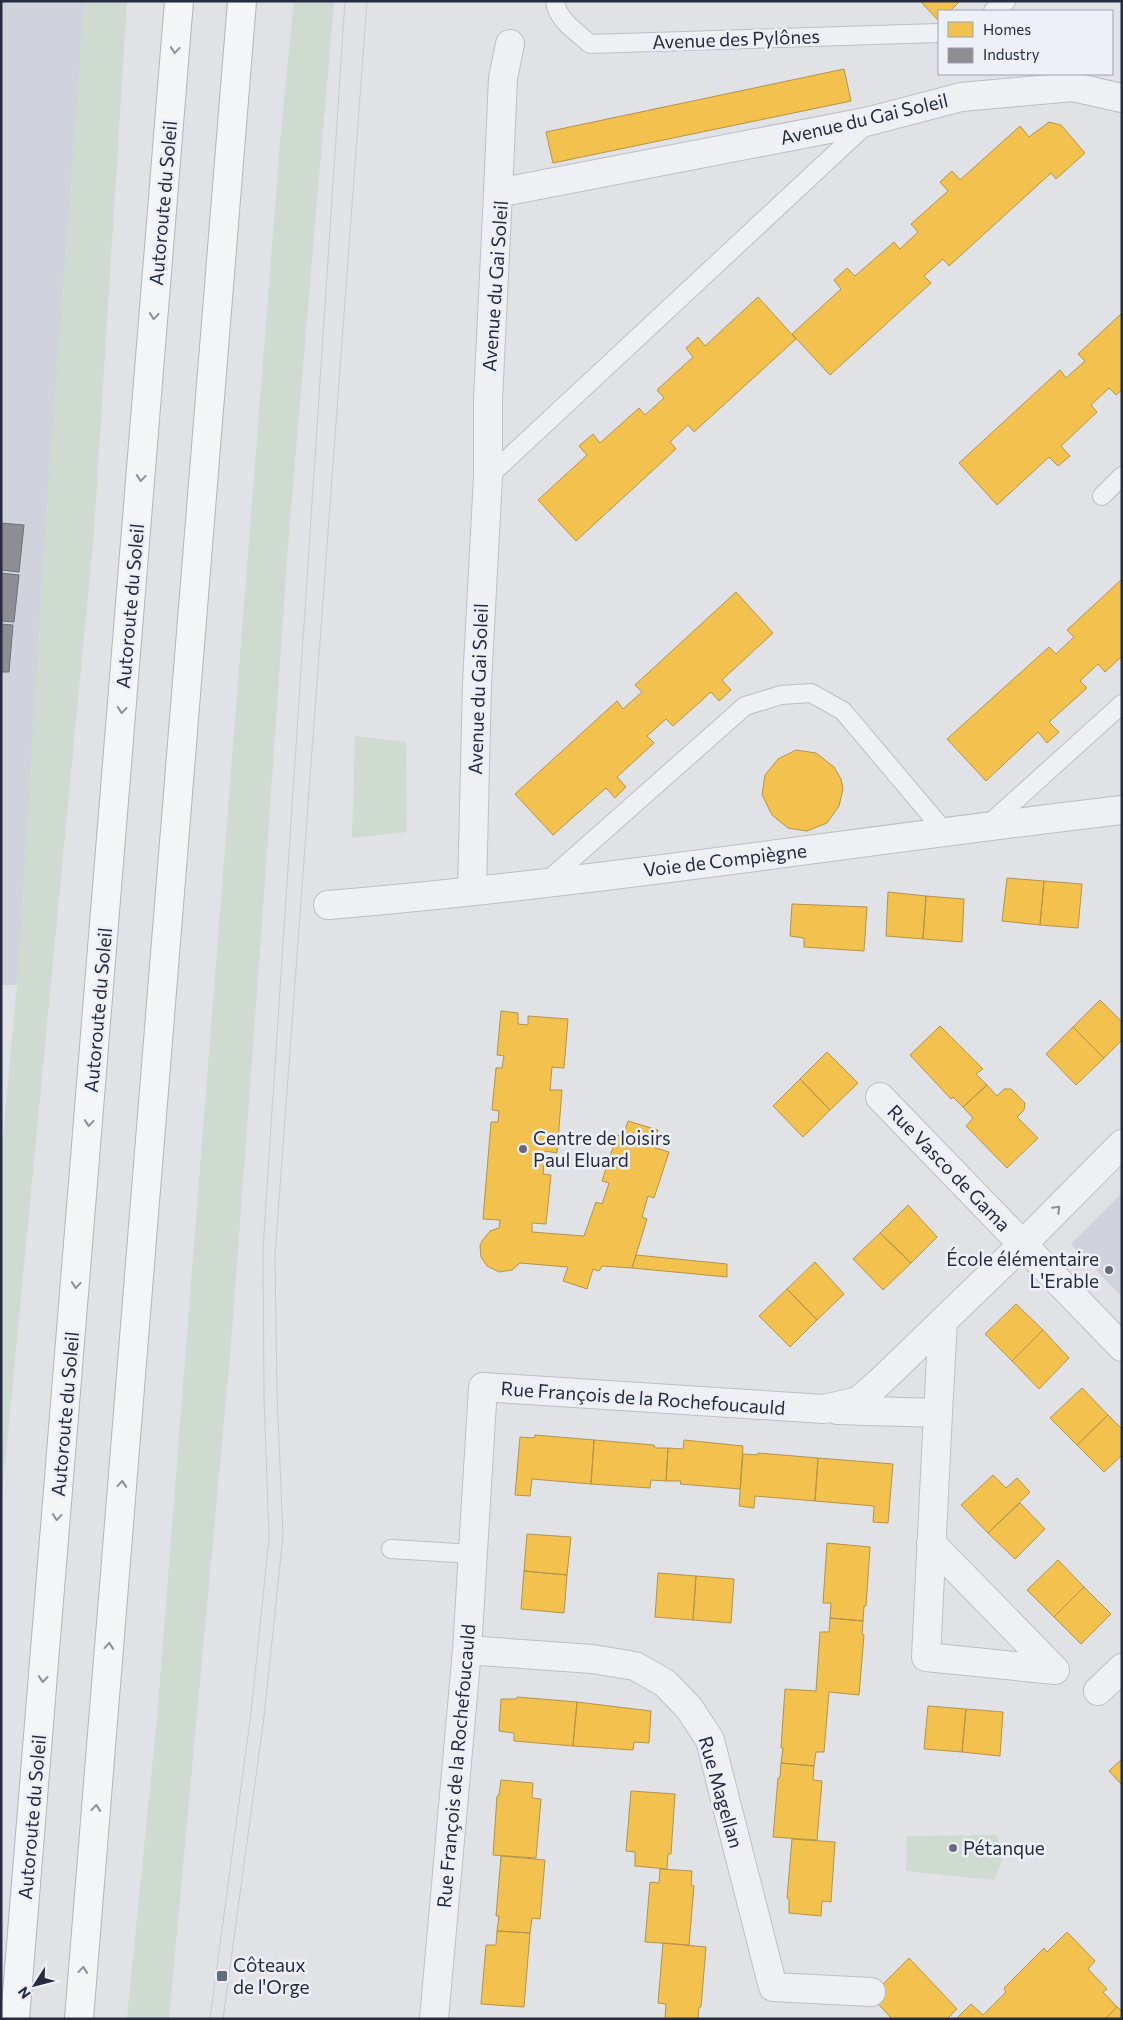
<svg xmlns="http://www.w3.org/2000/svg" width="1123" height="2020" viewBox="0 0 1123 2020" font-family="Commissioner,sans-serif">
<style>
.built{fill:#d0d3dc}
.green{fill:#cfdad0}
.homes{fill:#f2c14e;stroke:#b4944a}
.industry{fill:#8d8d92;stroke:#6e707a}
.lines{fill:none;stroke-linecap:round;stroke-linejoin:round}
.service-casing{stroke:#bdbfc4;stroke-width:20}
.minor-casing{stroke:#bdbfc4;stroke-width:30}
.motorway-casing{stroke:#b2b5bb;stroke-width:30}
.service{stroke:#eff0f3;stroke-width:18}
.minor{stroke:#eff0f3;stroke-width:28}
.motorway{stroke:#f4f5f6;stroke-width:28}
.tram{stroke:#c8cace;stroke-width:1}
.oneway{stroke:#8c909c}
.oneway2{stroke:#8a8e9a}
.poi-dot{fill:#666c7b;stroke:#edf0f6;stroke-width:2}
.labels{text-anchor:middle;stroke-width:5;stroke-linejoin:round;paint-order:stroke}
.street-label{font-size:19px;fill:#252c41;stroke:#edf0f6}
.poi-label{font-size:19px;fill:#252c41;stroke:#edf0f6;text-anchor:start}
</style>
<rect width="100%" height="100%" fill="#e0e2e6"/>
<path class="built" d="M 1,1 L 93,1 L 17,985 L 1,985 Z
M 1122,1193 L 1122,1297 L 1071,1244 Z"/>
<path class="green" d="M 84,1 L 127,1 L 94,532 L 1,1506 L 1,1158 L 17,985 L 46,510 Z
M 294,1 L 334,1 L 289,532 L 262,924 L 231,1344 L 169,2019 L 127,2019 L 157,1719 L 281,131 Z
M 355,736 L 406,742 L 407,832 L 352,838 Z
M 997,1835 L 1002,1860 L 994,1880 L 906,1871 L 907,1836 Z"/>
<path class="homes" d="M 920,1 L 960,1 L 950,11 L 939,11 L 939,21 Z
M 844,69 L 851,101 L 553,163 L 546,132 Z
M 1049,122 L 1061,125 L 1085,153 L 1056,179 L 1051,173 L 949,266 L 943,259 L 924,276 L 931,283 L 830,375 L 792,334 L 841,289 L 834,280 L 847,268 L 855,276 L 894,242 L 900,249 L 918,232 L 911,224 L 948,191 L 940,182 L 952,171 L 960,180 L 1020,126 L 1029,137 Z
M 758,297 L 796,339 L 694,432 L 688,425 L 670,442 L 676,449 L 576,541 L 538,500 L 587,455 L 579,446 L 593,434 L 600,443 L 639,408 L 645,415 L 664,398 L 657,390 L 693,357 L 686,348 L 698,337 L 705,346 Z
M 1122,313 L 1122,390 L 1116,395 L 1109,388 L 1091,405 L 1097,412 L 1061,446 L 1070,456 L 1058,466 L 1049,457 L 997,505 L 959,463 L 1060,370 L 1066,378 L 1085,361 L 1078,354 Z
M 1122,579 L 1122,656 L 1105,672 L 1098,664 L 1080,681 L 1087,688 L 1049,722 L 1059,732 L 1047,743 L 1038,732 L 986,781 L 947,739 L 1049,647 L 1056,654 L 1074,637 L 1067,630 Z
M 736,592 L 773,633 L 722,680 L 731,690 L 719,701 L 711,692 L 673,726 L 666,719 L 647,736 L 654,743 L 617,777 L 626,787 L 615,798 L 606,788 L 553,835 L 515,794 L 617,701 L 623,709 L 642,692 L 635,685 Z
M 796,750 L 816,753 L 834,767 L 841,779 L 843,789 L 839,806 L 827,823 L 807,831 L 788,828 L 772,815 L 762,795 L 765,775 L 778,759 Z
M 1007,878 L 1044,881 L 1040,925 L 1002,921 Z
M 1044,881 L 1082,884 L 1078,928 L 1040,925 Z
M 888,892 L 926,896 L 923,939 L 886,936 Z
M 926,896 L 964,899 L 962,942 L 923,939 Z
M 792,904 L 867,907 L 864,951 L 804,947 L 804,938 L 790,936 Z
M 1100,1000 L 1122,1022 L 1122,1040 L 1104,1058 L 1073,1027 Z
M 501,1011 L 518,1013 L 518,1024 L 528,1025 L 528,1016 L 568,1019 L 564,1068 L 552,1067 L 550,1090 L 562,1090 L 557,1153 L 545,1151 L 543,1174 L 551,1175 L 546,1224 L 532,1223 L 532,1232 L 584,1236 L 596,1202 L 602,1204 L 609,1183 L 602,1181 L 617,1135 L 623,1137 L 628,1121 L 658,1130 L 653,1147 L 669,1152 L 654,1198 L 648,1196 L 642,1217 L 647,1219 L 632,1268 L 602,1266 L 599,1271 L 593,1269 L 587,1289 L 563,1281 L 568,1267 L 520,1263 L 512,1270 L 499,1272 L 487,1266 L 481,1257 L 480,1246 L 482,1241 L 490,1231 L 499,1228 L 500,1220 L 483,1219 L 491,1122 L 498,1122 L 499,1111 L 492,1110 L 496,1068 L 502,1068 L 504,1056 L 497,1055 Z
M 940,1026 L 983,1069 L 976,1074 L 987,1085 L 963,1107 L 953,1097 L 951,1099 L 910,1055 Z
M 1073,1027 L 1104,1058 L 1076,1085 L 1046,1054 Z
M 827,1052 L 858,1083 L 830,1110 L 800,1079 Z
M 800,1079 L 830,1110 L 803,1137 L 773,1106 Z
M 987,1085 L 997,1096 L 1004,1089 L 1011,1089 L 1025,1103 L 1024,1110 L 1017,1117 L 1038,1138 L 1007,1168 L 966,1126 L 973,1118 L 963,1107 Z
M 908,1205 L 937,1237 L 911,1263 L 880,1233 Z
M 880,1233 L 911,1263 L 883,1290 L 853,1259 Z
M 636,1255 L 727,1264 L 727,1277 L 632,1268 Z
M 815,1262 L 844,1294 L 817,1320 L 787,1289 Z
M 787,1289 L 817,1320 L 790,1347 L 759,1316 Z
M 1016,1304 L 1043,1330 L 1012,1361 L 985,1334 Z
M 1043,1330 L 1069,1358 L 1039,1389 L 1012,1361 Z
M 1082,1388 L 1108,1415 L 1077,1445 L 1050,1418 Z
M 1108,1415 L 1122,1429 L 1122,1455 L 1104,1472 L 1077,1445 Z
M 535,1435 L 594,1440 L 591,1484 L 532,1479 L 530,1496 L 515,1495 L 520,1437 L 534,1438 Z
M 594,1440 L 654,1445 L 655,1448 L 668,1448 L 666,1481 L 651,1480 L 650,1488 L 591,1484 Z
M 684,1440 L 743,1446 L 740,1489 L 680,1484 L 681,1481 L 666,1481 L 668,1448 L 683,1449 Z
M 758,1453 L 818,1458 L 815,1501 L 755,1496 L 754,1508 L 739,1506 L 743,1454 L 758,1455 Z
M 818,1458 L 893,1464 L 888,1523 L 873,1522 L 874,1506 L 815,1501 Z
M 993,1475 L 1006,1488 L 1017,1478 L 1030,1492 L 988,1533 L 961,1505 Z
M 1020,1503 L 1045,1529 L 1015,1559 L 988,1533 Z
M 527,1534 L 571,1537 L 567,1575 L 524,1571 Z
M 827,1543 L 870,1547 L 866,1606 L 864,1606 L 863,1621 L 830,1618 L 831,1603 L 823,1603 Z
M 1058,1560 L 1084,1587 L 1054,1617 L 1027,1590 Z
M 524,1571 L 567,1575 L 564,1613 L 521,1609 Z
M 658,1573 L 696,1576 L 693,1620 L 655,1617 Z
M 696,1576 L 734,1579 L 731,1623 L 693,1620 Z
M 1084,1587 L 1111,1614 L 1081,1644 L 1054,1617 Z
M 830,1618 L 863,1621 L 862,1634 L 864,1635 L 859,1695 L 829,1692 L 824,1752 L 816,1752 L 814,1766 L 781,1763 L 783,1748 L 781,1748 L 785,1689 L 816,1691 L 820,1632 L 829,1632 Z
M 517,1697 L 577,1702 L 573,1746 L 514,1741 L 514,1733 L 499,1731 L 501,1699 L 516,1699 Z
M 577,1702 L 651,1711 L 649,1743 L 634,1742 L 633,1750 L 573,1746 Z
M 928,1706 L 966,1709 L 962,1752 L 924,1749 Z
M 966,1709 L 1003,1712 L 1000,1756 L 962,1752 Z
M 1122,1759 L 1122,1785 L 1109,1771 Z
M 781,1763 L 814,1766 L 813,1780 L 822,1781 L 817,1840 L 773,1837 L 778,1778 L 780,1777 Z
M 501,1780 L 533,1783 L 532,1798 L 541,1799 L 536,1858 L 493,1855 L 497,1796 L 499,1795 Z
M 631,1791 L 675,1794 L 671,1854 L 668,1854 L 667,1869 L 635,1866 L 635,1852 L 626,1851 Z
M 792,1839 L 835,1842 L 831,1902 L 822,1901 L 821,1916 L 789,1913 L 789,1899 L 787,1898 Z
M 501,1856 L 545,1860 L 540,1919 L 532,1918 L 530,1933 L 497,1931 L 499,1916 L 496,1916 Z
M 660,1869 L 692,1871 L 691,1885 L 694,1886 L 689,1945 L 645,1942 L 650,1882 L 659,1883 Z
M 497,1931 L 530,1933 L 524,2007 L 481,2004 L 486,1945 L 496,1945 Z
M 1067,1932 L 1095,1961 L 1088,1969 L 1107,1989 L 1103,1992 L 1117,2007 L 1105,2019 L 956,2019 L 971,2004 L 983,2015 L 1006,1992 L 1004,1988 L 1044,1948 L 1047,1952 Z
M 663,1943 L 706,1947 L 701,2007 L 699,2007 L 698,2019 L 665,2019 L 666,2004 L 658,2003 Z
M 909,1958 L 957,2009 L 947,2019 L 892,2019 L 871,1996 Z
M 1117,2007 L 1122,2011 L 1122,2019 L 1105,2019 Z"/>
<path class="industry" d="M 1,523 L 24,525 L 19,572 L 1,570 Z
M 1,573 L 19,575 L 14,622 L 1,621 Z
M 1,624 L 13,625 L 9,672 L 1,672 Z"/>
<g class="lines">
<defs>
<path id="service" d="M 555,1 C 557,20 577,32 590,44 L 939,33
M 993,11 L 1006,1
M 488,477 L 868,123
M 1102,496 L 1122,476
M 987,826 L 1122,704
M 545,883 L 745,706 L 781,695 L 811,693 L 843,711 L 945,832
M 391,1549 L 473,1554"/>
<path id="minor" d="M 498,193 L 503,78 L 510,44
M 472,891 L 477,683 L 488,477 L 488,400 L 498,193 L 870,121 L 961,97 L 1073,87 L 1122,98
M 328,905 C 593,883 857,841 1122,810
M 880,1097 L 1122,1347
M 837,1410 L 938,1413 L 943,1321
M 931,1543 L 1055,1670 L 926,1657 L 938,1413
M 467,1650 L 592,1659 L 635,1666 L 665,1683 L 689,1708 L 710,1740 L 773,1987 L 871,1992
M 1098,1691 L 1122,1668
M 434,2019 L 467,1650 L 483,1387 L 824,1409 L 858,1401 L 881,1381 L 1023,1244 L 1122,1144"/>
<path id="motorway" d="M 15,2019 L 179,1
M 79,2019 L 242,1"/>
</defs>
<use href="#service" class="service-casing"/>
<use href="#minor" class="minor-casing"/>
<use href="#motorway" class="motorway-casing"/>
<use href="#service" class="service"/>
<use href="#minor" class="minor"/>
<use href="#motorway" class="motorway"/>
<path class="tram" d="M 210,2019 L 251,1713 L 269,1538 L 264,1398 L 263,1248 L 345,1
M 223,2019 L 264,1717 L 283,1536 L 277,1394 L 275,1255 L 367,1"/>
</g>
<defs><path id="oneway-chevron" d="M-2-3.5L2.5 0L-2 3.5" fill="none" stroke-width="1.6" stroke-linecap="round" stroke-linejoin="round" transform="scale(1.25)"/></defs>
<g class="oneway">
<use href="#oneway-chevron" transform="translate(175 50) rotate(95)"/>
<use href="#oneway-chevron" transform="translate(154 316) rotate(95)"/>
<use href="#oneway-chevron" transform="translate(141 478) rotate(95)"/>
<use href="#oneway-chevron" transform="translate(122 710) rotate(95)"/>
<use href="#oneway-chevron" transform="translate(89 1123) rotate(95)"/>
<use href="#oneway-chevron" transform="translate(76 1285) rotate(95)"/>
<use href="#oneway-chevron" transform="translate(122 1484) rotate(-85)"/>
<use href="#oneway-chevron" transform="translate(57 1517) rotate(95)"/>
<use href="#oneway-chevron" transform="translate(109 1646) rotate(-85)"/>
<use href="#oneway-chevron" transform="translate(43 1679) rotate(95)"/>
<use href="#oneway-chevron" transform="translate(96 1808) rotate(-85)"/>
<use href="#oneway-chevron" transform="translate(83 1970) rotate(-85)"/>
</g>
<use class="oneway2" href="#oneway-chevron" transform="translate(1057 1209) rotate(-45)"/>
<g class="poi-dot">
<circle cx="523" cy="1149" r="5"/>
<circle cx="1109" cy="1270" r="5"/>
<circle cx="953" cy="1848" r="5"/>
<rect x="216" y="1970" width="12" height="12" rx="2.5"/>
</g>
<g class="labels">
<g class="street-label">
<text transform="translate(736 39) rotate(-2)" y="7">Avenue des Pylônes</text>
<text transform="translate(864 119) rotate(-13)" y="7">Avenue du Gai Soleil</text>
<text transform="translate(163 203) rotate(-85)" y="7">Autoroute du Soleil</text>
<text transform="translate(495 286) rotate(-86)" y="7">Avenue du Gai Soleil</text>
<text transform="translate(130 606) rotate(-85)" y="7">Autoroute du Soleil</text>
<text transform="translate(478 689) rotate(-88)" y="7">Avenue du Gai Soleil</text>
<text transform="translate(725 860) rotate(-7)" y="7">Voie de Compiègne</text>
<text transform="translate(98 1010) rotate(-85)" y="7">Autoroute du Soleil</text>
<text transform="translate(949 1168) rotate(46)" y="7">Rue Vasco de Gama</text>
<text transform="translate(643 1398) rotate(4)" y="7">Rue François de la Rochefoucauld</text>
<text transform="translate(65 1414) rotate(-85)" y="7">Autoroute du Soleil</text>
<text transform="translate(456 1766) rotate(-85)" y="7">Rue François de la Rochefoucauld</text>
<text transform="translate(721 1792) rotate(74)" y="7">Rue Magellan</text>
<text transform="translate(32 1817) rotate(-85)" y="7">Autoroute du Soleil</text>
</g>
<g class="poi-label">
<text x="533" y="1145">Centre de loisirs<tspan x="533" dy="22">Paul Eluard</tspan></text>
<text x="1099" y="1266" text-anchor="end">École élémentaire<tspan x="1099" dy="22">L'Erable</tspan></text>
<text x="963" y="1855">Pétanque</text>
<text x="233" y="1972">Côteaux<tspan x="233" dy="22">de l'Orge</tspan></text>
</g>
</g>
<rect width="1123" height="2020" fill="none" stroke="#252c41" stroke-width="5"/>
<rect x="938" y="10" width="175" height="65" fill="#edf0f6" stroke="#9da2ae"/>
<rect x="948" y="22" width="25" height="15" fill="#f2c14e" stroke="#9da2ae"/>
<text x="983" y="35" font-size="15" fill="#252c41">Homes</text>
<rect x="948" y="48" width="25" height="15" fill="#8d8d92" stroke="#9da2ae"/>
<text x="983" y="60" font-size="15" fill="#252c41">Industry</text>
<g transform="translate(35 1985) rotate(234)" stroke="#edf0f6" stroke-width="4" paint-order="stroke">
<path d="M0-4L9 19L0 12L-9 19Z" fill="#252c41"/>
<text y="-8" font-size="14" font-weight="bold" text-anchor="middle" fill="#252c41">N</text>
</g>
</svg>
